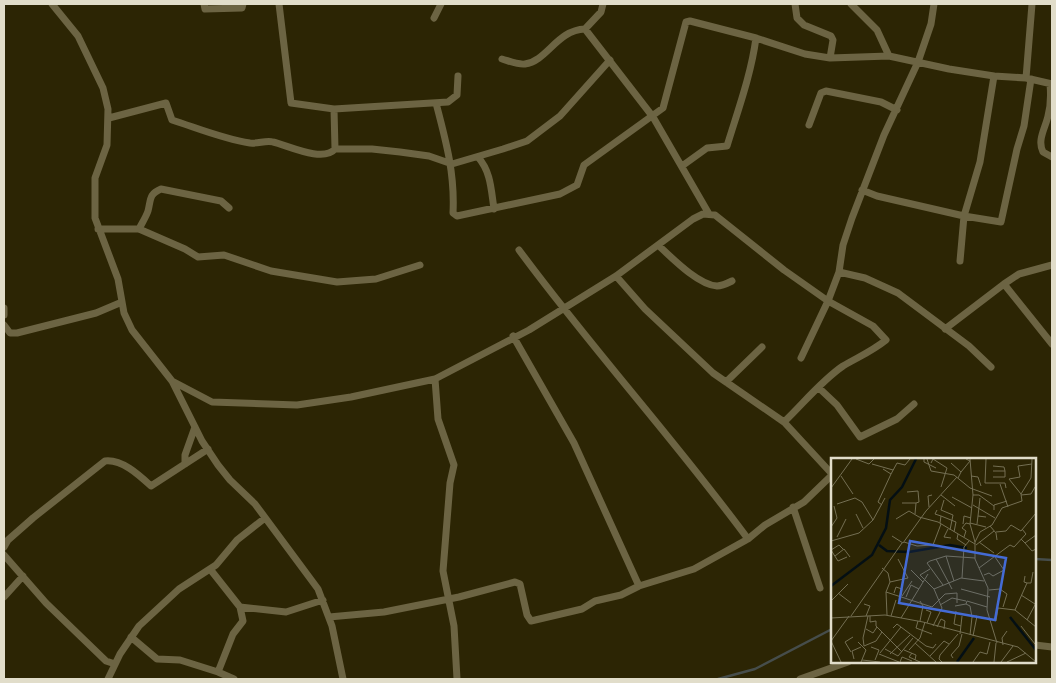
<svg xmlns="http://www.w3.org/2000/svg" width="1056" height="683" viewBox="0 0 1056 683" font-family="Rubik,sans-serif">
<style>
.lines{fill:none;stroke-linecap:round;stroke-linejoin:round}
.stream{stroke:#464d4b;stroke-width:2.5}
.minor{stroke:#6c6443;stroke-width:7}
.inset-river{fill:none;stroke:#040f14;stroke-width:2.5}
.inset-road{fill:none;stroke:#746f53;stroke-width:1}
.view{fill:#446bd5;fill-opacity:0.15;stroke:#446bd5;stroke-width:2.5}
.inset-edge{fill:none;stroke:#e1ddca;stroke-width:2.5}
</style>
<rect width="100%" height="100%" fill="#2c2504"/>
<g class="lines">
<path class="stream" d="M 1035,559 L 1052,560
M 718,679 L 755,669 L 832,629"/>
<path class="minor" d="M 52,4 L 78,36 L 103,88 L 108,109 L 107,145 L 95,178 L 95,218 L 118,279 L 124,313 L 132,330 L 172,381 L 202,441 L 218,465 L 230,480 L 255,504 L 318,589 L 332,626 L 343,679
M 204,4 L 205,9 L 242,8 L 243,4
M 279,4 L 291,103 L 334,109
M 603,4 L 601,12 L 585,29 L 653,117 L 709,214
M 795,4 L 797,18 L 804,25 L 831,36 L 833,40 L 830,58
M 851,4 L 877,30 L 889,56
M 434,18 L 441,4
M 502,59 C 509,61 518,65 525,64 C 547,61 557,30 585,29
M 1026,78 L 1032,4
M 1050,84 C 1051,95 1051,105 1048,116 C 1045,129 1037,140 1043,152 L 1052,157
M 436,103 C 446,141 455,174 453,213 L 457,216 L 560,194 L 577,185 L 584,165 L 663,108 L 686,22 L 690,21 L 756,38 L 805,54 L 830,58 L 889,56 L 949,69 L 994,76 L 1026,78 L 1052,84
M 109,118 L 166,103 L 172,120 C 197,128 223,139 250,143 C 258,144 266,140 273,142 C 287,145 323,163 335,149 L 334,109 L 448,102 L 457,95 L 458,76
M 809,125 L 821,93 L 826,91 L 881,102 L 897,110
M 335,149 L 372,149 L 400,152 L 429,156 L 452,164 L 503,149 L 527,141 L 560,116 L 610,60
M 478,157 C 491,172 491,189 494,209
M 682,166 L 707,148 L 727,146 C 738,110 751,75 756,38
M 862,190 L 877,196 L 964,216 L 980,162 L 994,76
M 98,229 L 139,229 L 185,249 L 198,257 L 224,255 L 271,271 L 337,282 L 376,279 L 420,265
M 139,229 C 142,223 146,217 148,211 C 151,199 149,194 161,189 L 221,201 L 229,208
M 658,245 C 671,257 698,285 717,286 C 721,286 728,283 732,281
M 519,250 C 592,349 675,440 748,539
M 960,261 L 964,216 L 1001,222 L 1017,149 L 1024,126 L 1031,79
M 1052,265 L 1019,274 L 1004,284 L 1052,344
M 839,272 L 865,278 L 898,293 L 969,346 L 991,367
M 616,276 L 645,309 L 713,373 L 784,422 L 832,474
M 4,308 L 4,315
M 4,325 L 10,333 L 17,333 L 96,313 L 122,302
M 945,329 L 1004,284
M 513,336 L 574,443 L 639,586 L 694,569 L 748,539 L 765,525 L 804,502 L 832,475
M 801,358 L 828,301 L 839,272 L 843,245 L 852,218 L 884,135 L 918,62 L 931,24 L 934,4
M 435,379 L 438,419 L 454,465 L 450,483 L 443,571 L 454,626 L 457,679
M 172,381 L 212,402 L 297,405 L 351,397 L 435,379 L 529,330 L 616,276 L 693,219 L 703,214 L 715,215 L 784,270 L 828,301 L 873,326 L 886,340 C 871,352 858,357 843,366 C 821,381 803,404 784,422
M 726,382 L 762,347
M 819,388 L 837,405 L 860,437 L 897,419 L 914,404
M 185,464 L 185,455 L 195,427
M 793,507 L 820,588
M 4,547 L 8,540 L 33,518 L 105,461 C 122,459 139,475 151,486 L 208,449
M 4,555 L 46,603 L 106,661 L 115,664
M 210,569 L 240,607 L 286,612 L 323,600
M 4,597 L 23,576
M 329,617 L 384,612 L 459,597 L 515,582 L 520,584 L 527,615 L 531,621 L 582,609 L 595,601 L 621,595 L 639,586
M 131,637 L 157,659 L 180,660 L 218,672 L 234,679
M 1035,645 L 1052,647
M 218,672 L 233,634 L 243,621 L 240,607
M 108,679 L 120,654 L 139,626 L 179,589 L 216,565 L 237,540 L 265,518
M 800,679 L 848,662"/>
</g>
<g transform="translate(831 458)">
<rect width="205" height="205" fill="#2c2504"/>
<path class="inset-river" d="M 48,87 L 56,93 L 78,94 L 119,87 L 136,90M 0,128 L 41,97 L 55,70 L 59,42 L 71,29 L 85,1M 179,159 L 205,192M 126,204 L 143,180"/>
<path class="inset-road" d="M 25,1 L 38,6 L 43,1M 93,1 L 93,4 L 105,10M 96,1 L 100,13 L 123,17 L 139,30 L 161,38M 139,1 L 142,37 L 139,66 L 144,84 L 144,101 L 157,130 L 156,152 L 166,185M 155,1 L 154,25 L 174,25 L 175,30M 100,5 L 102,1 L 116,10 L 110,29M 120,5 L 130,14 L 127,20M 41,6 L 62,12M 162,8 L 173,9 L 174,13M 52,11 L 60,16 L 66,5 L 74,7 L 79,1M 130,14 L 139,3 L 135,1M 10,18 L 22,36M 140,18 L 147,19 L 150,28M 162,19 L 174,19 L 174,13 L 162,13M 169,26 L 177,49M 0,30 L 21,1M 76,34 L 87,33 L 88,44 L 85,45M 190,36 L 178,21 L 189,19 L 187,8 L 201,6M 110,37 L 124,48M 142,37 L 148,37 L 163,48M 190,37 L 200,36 L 204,29M 121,39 L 141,50M 113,42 L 110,52 L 122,57 L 119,72M 71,45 L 85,45 L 84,56M 51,47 L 47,44 L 60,16M 142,47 L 164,60M 98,49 L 97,38 L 101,37M 106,52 L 104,56 L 110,58 L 109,65M 163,52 L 163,47 L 176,43M 25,56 L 32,70M 110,58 L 125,64 L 123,74M 147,58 L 149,40M 65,61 L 78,53 L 88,59 L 107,64 L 144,86M 42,62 L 54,40M 139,65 L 155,69M 132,66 L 133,58 L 140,60M 146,66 L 147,58 L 155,59M 159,68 L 165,75 L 166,82M 0,69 L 6,60 L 3,48M 117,71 L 113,79 L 120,80M 165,74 L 175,73 L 180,67 L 190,73 L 205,55M 127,76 L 126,81 L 135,87M 61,78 L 72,85 L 95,53 L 126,19M 6,79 L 15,61M 133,79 L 135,73 L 131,70 L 135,65 L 139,66M 190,81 L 194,85 L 205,77M 0,83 L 28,75 L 42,62 L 31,44 L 24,40 L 6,46M 73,84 L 86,88 L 102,87 L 110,66M 144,84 L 149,74 L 161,67 L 171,50 L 191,43 L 190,36 L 200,20 L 201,1M 148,84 L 163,95M 194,85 L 201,93 L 205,91M 145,87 L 163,73M 0,92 L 7,103 L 16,99M 0,92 L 8,87 L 12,91M 4,98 L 13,91 L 19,99M 115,98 L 144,100M 105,101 L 121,131M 51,110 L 57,115 L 59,124 L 77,120 L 67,101M 148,110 L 179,87 L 183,89 L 195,76 L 191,71M 99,111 L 89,117 L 103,131 L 130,120 L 153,123M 80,112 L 92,124M 153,117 L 158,115 L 162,118 L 173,112 L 164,99M 194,118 L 193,124 L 196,125 L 184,152 L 205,169M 131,120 L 133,89 L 138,83M 59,124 L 55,134 L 101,149 L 114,136 L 126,135 L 126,145M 196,125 L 200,125 L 202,114M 112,127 L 96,105 L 99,103 L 115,98 L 123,123M 130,131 L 159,139M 158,132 L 169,131 L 176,136 L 172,149M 55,134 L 56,157M 7,135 L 20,145M 63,135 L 65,129 L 71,131 L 70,137M 190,137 L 204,146M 71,138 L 81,123M 75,139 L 80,127 L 88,131M 0,143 L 17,126M 33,146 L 39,148 L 35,158M 135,146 L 139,148 L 141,159 L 139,177M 109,147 L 121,140 L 135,143M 124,148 L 135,146 L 136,143 L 156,149M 95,152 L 100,154 L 96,165M 125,153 L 123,166 L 130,168M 20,158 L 71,85M 37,158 L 32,180 L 33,188 L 45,183 L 51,174M 39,158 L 39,164 L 45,163 L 45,168 L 71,194M 60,158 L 65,142M 141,159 L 146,158 L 142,178M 0,160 L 54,157 L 92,164 L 187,189 L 205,204M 70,160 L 97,116M 196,162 L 205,145M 87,163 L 85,170 L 101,176M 89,163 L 92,148 L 89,143M 165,163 L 167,150 L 184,152M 102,168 L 111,150 L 103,131M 190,168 L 204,186M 106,169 L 110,161 L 114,163 L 113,171M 62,170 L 66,166 L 95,188 L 102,190 L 105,186M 35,171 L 42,175 L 46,169M 129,176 L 131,158M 0,183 L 18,158M 0,183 L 10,204M 27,184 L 35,192 L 30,204M 84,185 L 105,204M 172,187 L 171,180 L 176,173M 40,189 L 48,192 L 44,202M 54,191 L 67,198 L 82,180M 73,192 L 85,197 L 84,202M 78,192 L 89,180 L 94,164M 20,194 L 14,184 L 22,179M 49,195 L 70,169M 81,195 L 78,199 L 89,204M 48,196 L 68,204M 59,196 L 79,177M 99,198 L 113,183 L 118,186M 122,200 L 120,197 L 128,188 L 131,176M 23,201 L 21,193 L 30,189M 31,202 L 49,204M 69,204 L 71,199 L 81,203M 111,204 L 108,201 L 109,197 L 127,176M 142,204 L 149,194 L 156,196 L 159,184M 163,204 L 165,185M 170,204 L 182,188M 176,204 L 195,195"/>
<path class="view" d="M 79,83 L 175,100 L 164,162 L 68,145 Z"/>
<rect width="205" height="205" class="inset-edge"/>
</g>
<rect width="1056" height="683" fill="none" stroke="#e1ddca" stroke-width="10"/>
</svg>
